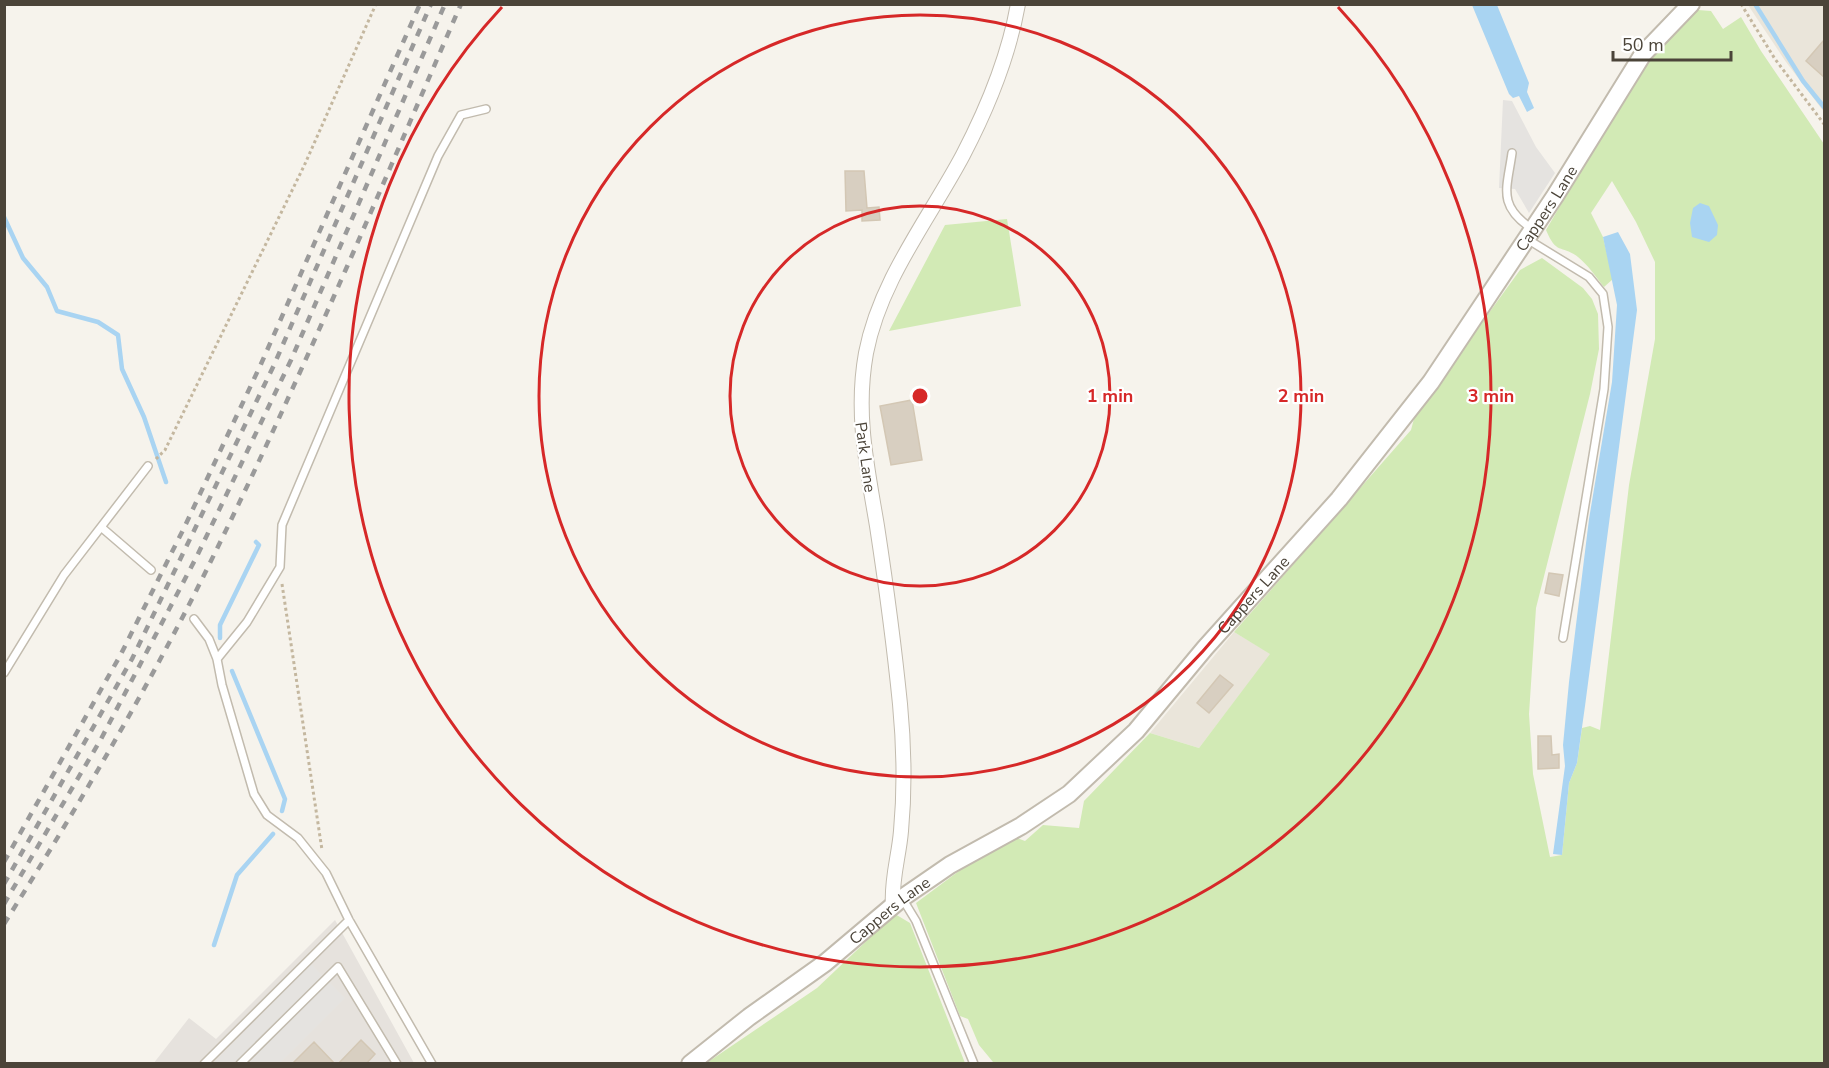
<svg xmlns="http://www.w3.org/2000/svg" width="1829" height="1068" viewBox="0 0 1829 1068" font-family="'Nunito Sans',sans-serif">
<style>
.residential{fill:#eae5da}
.industrial{fill:#e6e2dd}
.green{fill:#d2eab5}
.parking{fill:#e5e3e0}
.water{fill:#a9d4f2}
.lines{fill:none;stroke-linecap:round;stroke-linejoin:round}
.stream{stroke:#a9d4f2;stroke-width:4.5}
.building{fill:#d8cfc1;stroke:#d3c7b4;stroke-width:1.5}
.service-casing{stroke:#c2bbae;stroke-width:10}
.minor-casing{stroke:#c2bbae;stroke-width:16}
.tertiary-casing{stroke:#c2bbae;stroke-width:20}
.path{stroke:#c4b79f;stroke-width:3;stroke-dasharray:3 3;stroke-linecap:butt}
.service{stroke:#fff;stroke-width:7}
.minor{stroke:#fff;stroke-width:14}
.tertiary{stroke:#fff;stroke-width:16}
.rail{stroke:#9a9a9a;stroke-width:4.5;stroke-dasharray:8 8;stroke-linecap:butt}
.ring{fill:none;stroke:#d62828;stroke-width:3}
.labels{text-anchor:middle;stroke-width:4.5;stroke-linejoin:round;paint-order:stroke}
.street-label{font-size:16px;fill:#4b4439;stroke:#fff}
.centre{fill:#d62828;stroke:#fff;stroke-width:3}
.ring-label{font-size:18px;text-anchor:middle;font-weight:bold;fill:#d62828;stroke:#fff;stroke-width:4.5;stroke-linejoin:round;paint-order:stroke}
</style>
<rect width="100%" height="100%" fill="#f6f3ec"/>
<path class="residential" d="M 1748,5 L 1824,5 L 1824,112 L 1786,62 Z
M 1234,632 L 1271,654 L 1199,748 L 1150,733 Z"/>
<path class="industrial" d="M 335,920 L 414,1063 L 153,1064 L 189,1018 L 216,1039 Z"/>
<path class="green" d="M 1698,10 L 1711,11 L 1723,29 L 1741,17 L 1761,51 L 1824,144 L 1824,1063 L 993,1062 L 979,1045 L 968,1019 L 960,1016 L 916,903 L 967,865 L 1017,838 L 1025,841 L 1043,825 L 1079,828 L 1084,801 L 1150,733 L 1199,748 L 1270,654 L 1234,632 L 1411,430 L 1415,415 L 1520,270 L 1542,258 L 1583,288 L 1592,299 L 1598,314 L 1599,349 L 1590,394 L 1536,608 L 1529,714 L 1533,774 L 1550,857 L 1562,855 L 1569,783 L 1577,763 L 1582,728 L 1590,726 L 1600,730 L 1629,485 L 1655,339 L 1655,262 L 1636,222 L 1612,181 L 1591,213 L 1603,237 L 1613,279 L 1604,287 C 1596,277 1588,265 1578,257 C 1561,244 1557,256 1546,230 L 1616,110 L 1650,58 Z
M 1007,219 L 1021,306 L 889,331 L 945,225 Z
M 895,914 L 910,923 L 965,1063 L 705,1064 L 817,988 Z"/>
<path class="parking" d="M 1503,100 L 1512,101 L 1536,147 L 1555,173 L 1529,213 L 1515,189 L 1499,188 Z
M 311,964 L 345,998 L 280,1063 L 213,1064 Z"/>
<path class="water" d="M 1472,5 L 1497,5 L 1529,83 L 1527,92 L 1534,108 L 1527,112 L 1519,96 L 1513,98 L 1509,94 Z
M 1700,203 L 1709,206 L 1718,225 L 1717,235 L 1709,242 L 1692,237 L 1690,223 L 1693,208 Z
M 1618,232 L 1630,254 L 1637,310 L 1585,706 L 1577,763 L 1569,783 L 1562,855 L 1553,854 L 1565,766 L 1563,745 L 1569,682 L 1589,519 L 1612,382 L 1617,305 L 1603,237 Z"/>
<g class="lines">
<path class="stream" d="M 1755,4 L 1803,81 L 1824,107
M 4,217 L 23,258 L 47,287 L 57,311 L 98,322 L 118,335 L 122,369 L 144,417 L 166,482
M 220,638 L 220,625 L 259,545 L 256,542
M 232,671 L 285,799 L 282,811
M 214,945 L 237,875 L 273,834"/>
</g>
<path class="building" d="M 1824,40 L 1824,77 L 1806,61 Z
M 845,171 L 864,171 L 867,208 L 879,207 L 880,220 L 862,221 L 862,210 L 846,211 Z
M 912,400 L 922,460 L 891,465 L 880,406 Z
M 1549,573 L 1563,575 L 1559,596 L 1545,593 Z
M 1220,675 L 1233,685 L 1209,713 L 1197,703 Z
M 1538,736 L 1551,736 L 1552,755 L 1559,754 L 1559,768 L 1538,769 Z
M 361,1040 L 375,1054 L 366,1064 L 338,1064 Z
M 314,1042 L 335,1064 L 292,1064 Z"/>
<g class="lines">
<defs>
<path id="service" d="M 1512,153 C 1507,189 1497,205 1532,229
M 1527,239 L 1589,277 L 1603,294 L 1608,327 L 1604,389 L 1563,638
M 101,527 L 151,570
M 194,619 L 209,639 L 217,659 L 222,685 L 254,794 L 267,815 L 298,838 L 326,873 L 349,920 L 432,1064
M 217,659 L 247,622 L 280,567 L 282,525 L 438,156 L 461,115 L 486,109
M 4,673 L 64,575 L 148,466
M 902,898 L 916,921 L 974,1064
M 204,1064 L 349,920
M 240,1064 L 338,967 L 397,1064"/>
<path id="minor" d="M 893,905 C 891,880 899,856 901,831 C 905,788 904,746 900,704 C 894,644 886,585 877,526 C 867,466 855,414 866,353 C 880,280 929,219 963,155 C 987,109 1009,55 1018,4"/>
<g id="tertiary">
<path id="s1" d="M 690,1064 L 749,1017 L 825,963 L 902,898 L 950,865 L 1021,826 L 1069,794 L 1136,731 L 1205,648 L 1339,499 L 1431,382 L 1555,196 L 1643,54 L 1691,4"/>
</g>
</defs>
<use href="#service" class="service-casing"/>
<use href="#minor" class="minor-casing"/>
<use href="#tertiary" class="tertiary-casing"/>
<path class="path" d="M 1741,4 L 1775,59 L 1824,124
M 156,459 L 165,450 L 304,166 L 376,4
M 282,584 L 322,850"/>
<use href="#service" class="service"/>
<use href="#minor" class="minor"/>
<use href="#tertiary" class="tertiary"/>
<path class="rail" d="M 4,862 L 121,654 L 184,528 L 261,364 L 420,4
M 4,884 L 132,659 L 274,365 L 431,4
M 4,904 L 101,739 L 197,556 L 291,360 L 445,4
M 4,924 C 72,816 137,707 195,593 C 292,400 375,202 461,4"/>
</g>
<g class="ring">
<circle cx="920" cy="396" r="190"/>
<circle cx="920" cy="396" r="381"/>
<path d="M1338 7A571 571 0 1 1 502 7"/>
</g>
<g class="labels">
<g class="street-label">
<text dy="6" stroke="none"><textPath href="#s1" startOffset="1224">Cappers Lane</textPath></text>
<text transform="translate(866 457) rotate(82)" y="6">Park Lane</text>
<text dy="6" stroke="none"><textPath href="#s1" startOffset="738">Cappers Lane</textPath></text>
<text dy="6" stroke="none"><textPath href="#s1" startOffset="252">Cappers Lane</textPath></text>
</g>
</g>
<circle cx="920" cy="396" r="9" class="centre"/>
<g class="ring-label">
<text x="1110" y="402">1 min</text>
<text x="1301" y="402">2 min</text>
<text x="1491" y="402">3 min</text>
</g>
<rect width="1829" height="1068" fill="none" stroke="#4b4439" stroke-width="12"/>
<path d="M1613 51v9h118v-9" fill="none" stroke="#4b4439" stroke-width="3"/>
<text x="1622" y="51" font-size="18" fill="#4b4439" stroke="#ffffff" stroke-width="4.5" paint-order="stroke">50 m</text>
</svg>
